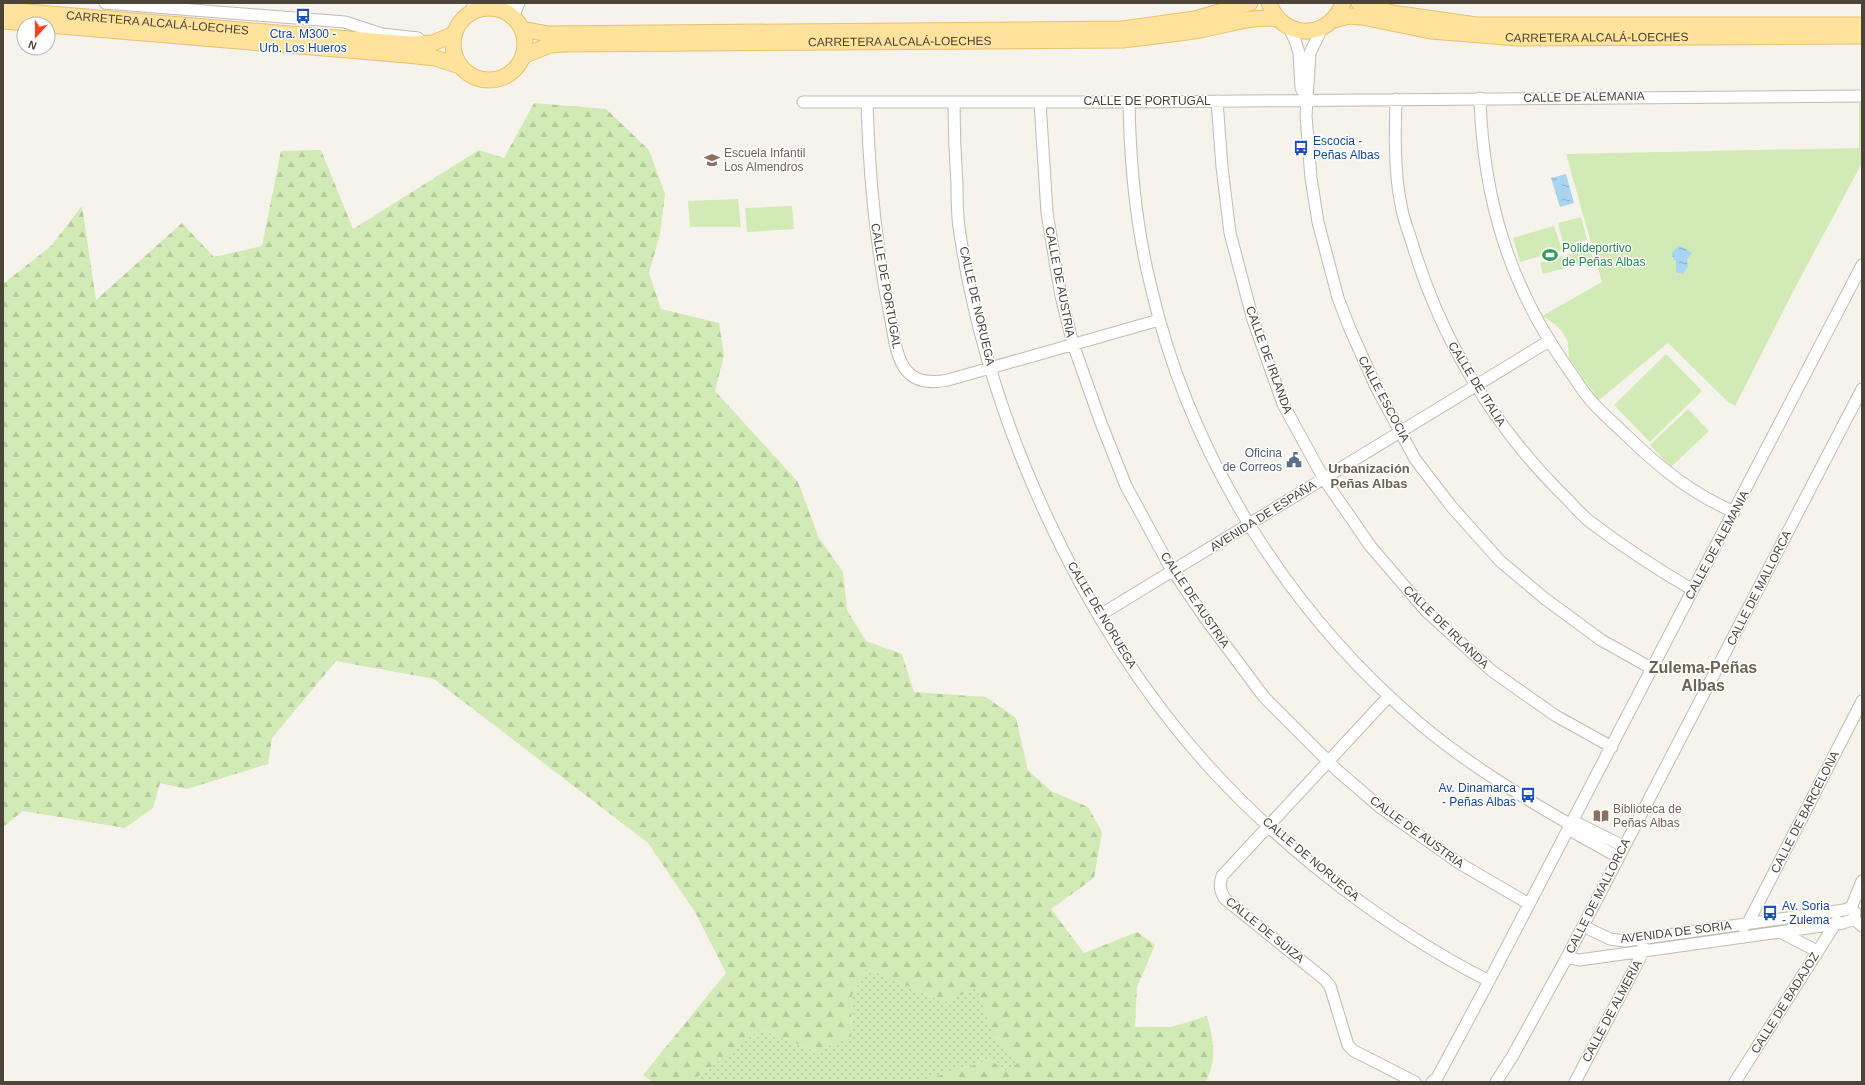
<svg xmlns="http://www.w3.org/2000/svg" width="1865" height="1085" viewBox="0 0 1865 1085" font-family="Arial,sans-serif">
<style>
.grass{fill:url(#grass-dots)}
.forest{fill:url(#forest-firs)}
.park{fill:#d2eab5}
.water{fill:url(#water-ripples)}
.lines{fill:none;stroke-linecap:round;stroke-linejoin:round}
.minor-casing{stroke:#c2bbae;stroke-width:13}
.major-casing{stroke:#e6c16a;stroke-width:17}
.minor{stroke:#fff;stroke-width:11}
.major{stroke:#ffe39c;stroke-width:15}
.labels{text-anchor:middle;stroke-width:3;stroke-linejoin:round;paint-order:stroke}
.street-label{font-size:12px;fill:#4b4439;stroke:#fff}
.transit-label{font-size:12px;fill:#164399;stroke:#fff;text-anchor:start}
.education-label{font-size:12px;fill:#785e54;stroke:#fff;text-anchor:start}
.leisure-label{font-size:12px;fill:#27864d;stroke:#fff;text-anchor:start}
.service-label{font-size:12px;fill:#4e5e75;stroke:#fff;text-anchor:end}
.neighbourhood-label{font-size:13px;font-weight:bold;fill:#6e6250;stroke:#fff}
.district-label{font-size:16px;font-weight:bold;fill:#6e6250;stroke:#fff}
</style>
<defs>
<pattern id="grass-dots" width="8" height="8" patternUnits="userSpaceOnUse"><rect width="8" height="8" fill="#d2eab5"/><path d="M2 2h.1M6 6h.1" fill="none" stroke="#b6ca9c" stroke-width="1.8" stroke-linecap="round"/></pattern>
<pattern id="forest-firs" width="22" height="20" patternUnits="userSpaceOnUse"><rect width="22" height="20" fill="#d2eab5"/><path d="M5 1l3.5 6h-7zM16 11l3.5 6h-7z" fill="#b6ca9c"/></pattern>
<pattern id="water-ripples" width="26" height="14" patternUnits="userSpaceOnUse"><rect width="26" height="14" fill="#a9d4f2"/><path d="M2 4q2-2 4 0t4 0M15 11q2-2 4 0t4 0" fill="none" stroke="#8caec5"/></pattern>
</defs>
<rect width="100%" height="100%" fill="#f6f3ec"/>
<path class="grass" d="M 867,968 L 944,1002 L 977,987 L 995,1037 L 1019,1062 L 1006,1071 L 990,1060 L 918,1082 L 691,1082 L 760,1029 L 816,1051 L 851,1037 L 852,995 Z"/>
<path class="forest" d="M 534,103 L 606,109 L 649,150 L 665,194 L 660,234 L 649,273 L 661,309 L 719,323 L 724,355 L 715,391 L 798,482 L 819,538 L 843,572 L 847,610 L 866,641 L 902,654 L 914,692 L 986,697 L 1016,718 L 1028,770 L 1051,791 L 1088,807 L 1102,832 L 1094,878 L 1051,909 L 1084,953 L 1137,932 L 1155,945 L 1137,987 L 1135,1027 L 1172,1027 L 1207,1016 C 1213,1038 1218,1061 1205,1082 L 918,1082 L 990,1060 L 1006,1071 L 1019,1062 L 995,1037 L 977,988 L 944,1002 L 867,968 L 852,995 L 851,1037 L 816,1051 L 760,1029 L 691,1082 L 653,1082 L 643,1075 L 726,973 L 695,912 L 648,843 L 434,679 L 336,661 L 272,738 L 268,764 L 187,789 L 160,783 L 153,808 L 125,828 L 23,811 L 3,827 L 3,284 L 51,246 L 82,206 L 96,300 L 182,223 L 214,257 L 262,246 L 281,151 L 321,150 L 353,229 L 479,150 L 504,158 Z"/>
<path class="park" d="M 1859,99 L 1862,100 L 1862,163 L 1798,282 L 1735,406 L 1727,401 L 1668,343 L 1599,400 L 1569,358 L 1568,342 L 1563,333 L 1555,324 L 1542,316 L 1602,282 L 1566,154 L 1859,148 Z
M 738,199 L 741,227 L 690,227 L 688,201 Z
M 792,206 L 794,229 L 747,232 L 745,208 Z
M 1581,217 L 1587,240 L 1564,247 L 1558,223 Z
M 1554,226 L 1562,250 L 1520,262 L 1513,238 Z
M 1590,248 L 1593,260 L 1570,266 L 1567,255 Z
M 1563,256 L 1566,268 L 1543,274 L 1540,263 Z
M 1666,354 L 1702,391 L 1650,442 L 1614,405 Z
M 1688,409 L 1709,431 L 1671,467 L 1650,445 Z"/>
<path class="water" d="M 1566,174 L 1574,203 L 1560,207 L 1551,178 Z
M 1678,246 L 1683,247 L 1692,253 L 1687,259 L 1688,266 L 1683,274 L 1676,272 L 1676,262 L 1672,256 L 1672,253 Z"/>
<g class="lines">
<defs>
<path id="minor" d="M 105,3 L 345,22 L 382,34 L 418,38
M 488,3 L 491,8
M 503,11 L 510,3
M 471,12 L 474,3
M 513,17 L 519,3
M 1289,28 L 1295,40 L 1299,53 L 1301,88 L 1307,99
M 1322,28 L 1310,53 L 1307,99 L 1306,116 L 1311,178 L 1318,222 L 1338,298 L 1350,329 L 1377,389 L 1415,459 L 1451,506 L 1500,561 L 1544,598 L 1601,640 L 1651,668
M 1480,98 C 1483,199 1510,288 1569,370 C 1577,381 1584,394 1594,404 C 1604,415 1616,425 1626,435 C 1660,468 1691,493 1734,512
M 1396,99 C 1395,135 1394,170 1401,205 C 1403,219 1409,232 1413,246 C 1441,338 1491,422 1559,491 C 1569,500 1578,512 1589,521 C 1622,546 1657,569 1693,590
M 1217,101 L 1222,167 L 1230,233 L 1253,320 L 1283,404 L 1324,479 L 1371,547 L 1427,612 L 1492,671 L 1556,716 L 1612,747
M 803,102 L 1129,102 L 1862,96
M 1040,102 L 1047,213 L 1061,296 L 1073,344 L 1101,423 L 1126,486 L 1169,565 L 1205,618 L 1264,697 L 1338,771 L 1381,808 L 1459,863 L 1529,904
M 1129,102 C 1130,163 1136,227 1151,287 C 1190,455 1287,611 1419,723 C 1464,761 1514,792 1566,822 L 1571,824 L 1579,824 L 1623,846
M 867,103 C 869,177 876,249 891,321 C 894,337 896,357 906,370 C 916,383 933,383 948,380 L 1159,320
M 954,103 C 954,130 955,157 957,184 C 957,198 957,213 959,227 C 986,417 1081,626 1210,768 C 1288,853 1387,929 1489,981
M 1100,615 L 1549,341
M 1389,696 L 1222,876 C 1219,885 1220,891 1225,899 L 1324,979 L 1330,986 L 1348,1045 L 1354,1051 L 1415,1082
M 1571,824 L 1575,833 L 1618,857
M 1851,908 L 1862,881
M 1854,919 L 1862,926
M 1583,926 L 1610,939 L 1625,941 L 1844,910 L 1849,908 L 1855,912 L 1854,919
M 1743,927 L 1748,923 L 1862,701
M 1780,932 L 1817,951
M 1567,957 L 1579,960 L 1601,957 L 1843,923 L 1854,919
M 1432,1082 L 1437,1078 L 1489,981 L 1862,265
M 1496,1082 L 1512,1057 L 1567,957 L 1862,389
M 1575,1082 L 1640,958 L 1643,951 L 1643,945
M 1735,1082 L 1837,921"/>
<g id="major">
<path d="M 1269,3 C 1282,40 1329,41 1343,3"/>
<path d="M 1359,3 L 1392,13 L 1476,25 L 1862,25"/>
<circle cx="489" cy="44" r="36"/>
<path id="s1" d="M 3,10 L 409,44 L 433,43 L 454,34"/>
<path id="s2" d="M 1334,20 L 1349,16 L 1362,17 L 1431,31 L 1518,38 L 1862,36"/>
<path d="M 3,21 L 39,24"/>
<path d="M 48,25 L 407,55 L 435,58 L 460,66"/>
<path d="M 522,29 L 548,34 L 1123,29 L 1195,19 L 1250,3"/>
<path id="s3" d="M 523,56 L 550,45 L 563,44 L 1123,40 C 1148,37 1174,34 1199,30 C 1225,26 1252,15 1278,19"/>
</g>
</defs>
<use href="#minor" class="minor-casing"/>
<use href="#major" class="major-casing"/>
<use href="#minor" class="minor"/>
<use href="#major" class="major"/>
</g>
<defs>
<symbol id="bus-bare" viewBox="-9 -9 18 18"><path d="M-5-6H5V4H4V6H2V4H-2V6H-4V4H-5ZM-3.5-4V0h7V-4ZM-3.5 1.2v1.5H-2V1.2ZM2 1.2v1.5H3.5V1.2Z" fill="#1a4fb4" stroke="#fff" stroke-width="2.5" paint-order="stroke"/></symbol>
<symbol id="school-bare" viewBox="-9 -9 18 18"><path d="M0-5L7-2L0 1L-7-2ZM-4 1L0 2.5L4 1V4Q0 6-4 4Z" fill="#8d6e63" stroke="#fff" stroke-width="2.5" paint-order="stroke"/></symbol>
<symbol id="stadium-bare" viewBox="-9 -9 18 18"><path d="M0-5a6.5 5 0 1 0 0 10a6.5 5 0 1 0 0-10ZM-3.5-1.8h7v3.6h-7Z" fill="#2e9e5b" stroke="#fff" stroke-width="2.5" paint-order="stroke"/></symbol>
<symbol id="civic-bare" viewBox="-9 -9 18 18"><path d="M-.6-6.5H3V-4.5H.6V-3L4-1V1h2V6H-6V1h2V-1L-.6-3ZM-1.2 2.5V6h2.4V2.5Z" fill="#5c6f8a" stroke="#fff" stroke-width="2.5" paint-order="stroke"/></symbol>
<symbol id="library-bare" viewBox="-9 -9 18 18"><path d="M-6-4Q-3-5.5-.7-3.5V5Q-3 3-6 4ZM6-4Q3-5.5 .7-3.5V5Q3 3 6 4Z" fill="#8d6e63" stroke="#fff" stroke-width="2.5" paint-order="stroke"/></symbol>
</defs>
<g fill-rule="evenodd">
<use href="#bus-bare" x="292" y="5" width="22" height="22"/>
<use href="#bus-bare" x="1290" y="137" width="22" height="22"/>
<use href="#school-bare" x="701" y="149" width="22" height="22"/>
<use href="#stadium-bare" x="1539" y="244" width="22" height="22"/>
<use href="#civic-bare" x="1283" y="449" width="22" height="22"/>
<use href="#bus-bare" x="1517" y="784" width="22" height="22"/>
<use href="#library-bare" x="1590" y="805" width="22" height="22"/>
<use href="#bus-bare" x="1759" y="902" width="22" height="22"/>
</g>
<g class="labels">
<g class="street-label">
<text dy="4" stroke="none"><textPath href="#s1" startOffset="155">CARRETERA ALCALÁ-LOECHES</textPath></text>
<text dy="4" stroke="none"><textPath href="#s2" startOffset="265">CARRETERA ALCALÁ-LOECHES</textPath></text>
<text dy="4" stroke="none"><textPath href="#s3" startOffset="379">CARRETERA ALCALÁ-LOECHES</textPath></text>
<text transform="translate(1584 97) rotate(-1)" y="4">CALLE DE ALEMANIA</text>
<text x="1147" y="105">CALLE DE PORTUGAL</text>
<text transform="translate(1060 282) rotate(79)" y="4">CALLE DE AUSTRIA</text>
<text transform="translate(886 286) rotate(80)" y="4">CALLE DE PORTUGAL</text>
<text transform="translate(977 306) rotate(77)" y="4">CALLE DE NORUEGA</text>
<text transform="translate(1269 360) rotate(70)" y="4">CALLE DE IRLANDA</text>
<text transform="translate(1477 384) rotate(58)" y="4">CALLE DE ITALIA</text>
<text transform="translate(1384 399) rotate(62)" y="4">CALLE ESCOCIA</text>
<text transform="translate(1263 516) rotate(-32)" y="4">AVENIDA DE ESPAÑA</text>
<text transform="translate(1717 545) rotate(-62)" y="4">CALLE DE ALEMANIA</text>
<text transform="translate(1759 588) rotate(-63)" y="4">CALLE DE MALLORCA</text>
<text transform="translate(1195 600) rotate(56)" y="4">CALLE DE AUSTRIA</text>
<text transform="translate(1102 615) rotate(59)" y="4">CALLE DE NORUEGA</text>
<text transform="translate(1446 627) rotate(44)" y="4">CALLE DE IRLANDA</text>
<text transform="translate(1805 812) rotate(-63)" y="4">CALLE DE BARCELONA</text>
<text transform="translate(1417 832) rotate(36)" y="4">CALLE DE AUSTRIA</text>
<text transform="translate(1311 859) rotate(40)" y="4">CALLE DE NORUEGA</text>
<text transform="translate(1598 896) rotate(-63)" y="4">CALLE DE MALLORCA</text>
<text transform="translate(1265 930) rotate(39)" y="4">CALLE DE SUIZA</text>
<text transform="translate(1676 932) rotate(-7)" y="4">AVENIDA DE SORIA</text>
<text transform="translate(1785 1003) rotate(-58)" y="4">CALLE DE BADAJOZ</text>
<text transform="translate(1612 1011) rotate(-62)" y="4">CALLE DE ALMERÍA</text>
</g>
<g class="transit-label">
<text x="303" y="38" text-anchor="middle">Ctra. M300 -<tspan x="303" dy="14">Urb. Los Hueros</tspan></text>
<text x="1313" y="145">Escocia -<tspan x="1313" dy="14">Peñas Albas</tspan></text>
<text x="1516" y="792" text-anchor="end">Av. Dinamarca<tspan x="1516" dy="14">- Peñas Albas</tspan></text>
<text x="1782" y="910">Av. Soria<tspan x="1782" dy="14">- Zulema</tspan></text>
</g>
<g class="education-label">
<text x="724" y="157">Escuela Infantil<tspan x="724" dy="14">Los Almendros</tspan></text>
<text x="1613" y="813">Biblioteca de<tspan x="1613" dy="14">Peñas Albas</tspan></text>
</g>
<g class="leisure-label">
<text x="1562" y="252">Polideportivo<tspan x="1562" dy="14">de Peñas Albas</tspan></text>
</g>
<g class="service-label">
<text x="1282" y="457">Oficina<tspan x="1282" dy="14">de Correos</tspan></text>
</g>
<g class="neighbourhood-label">
<text x="1369" y="473">Urbanización<tspan x="1369" dy="15">Peñas Albas</tspan></text>
</g>
<g class="district-label">
<text x="1703" y="673">Zulema-Peñas<tspan x="1703" dy="18">Albas</tspan></text>
</g>
</g>
<rect width="1865" height="1085" fill="none" stroke="#4b4439" stroke-width="8"/>
<g transform="translate(36 36) rotate(201)"><circle r="19" fill="#ffffff" stroke="#b7b4b0"/>
<path d="M0-3L7 15L0 10L-7 15Z" fill="#fc3f1d"/>
<text y="-6" font-size="11" font-weight="bold" text-anchor="middle" fill="#4b4439">N</text>
</g>
</svg>
